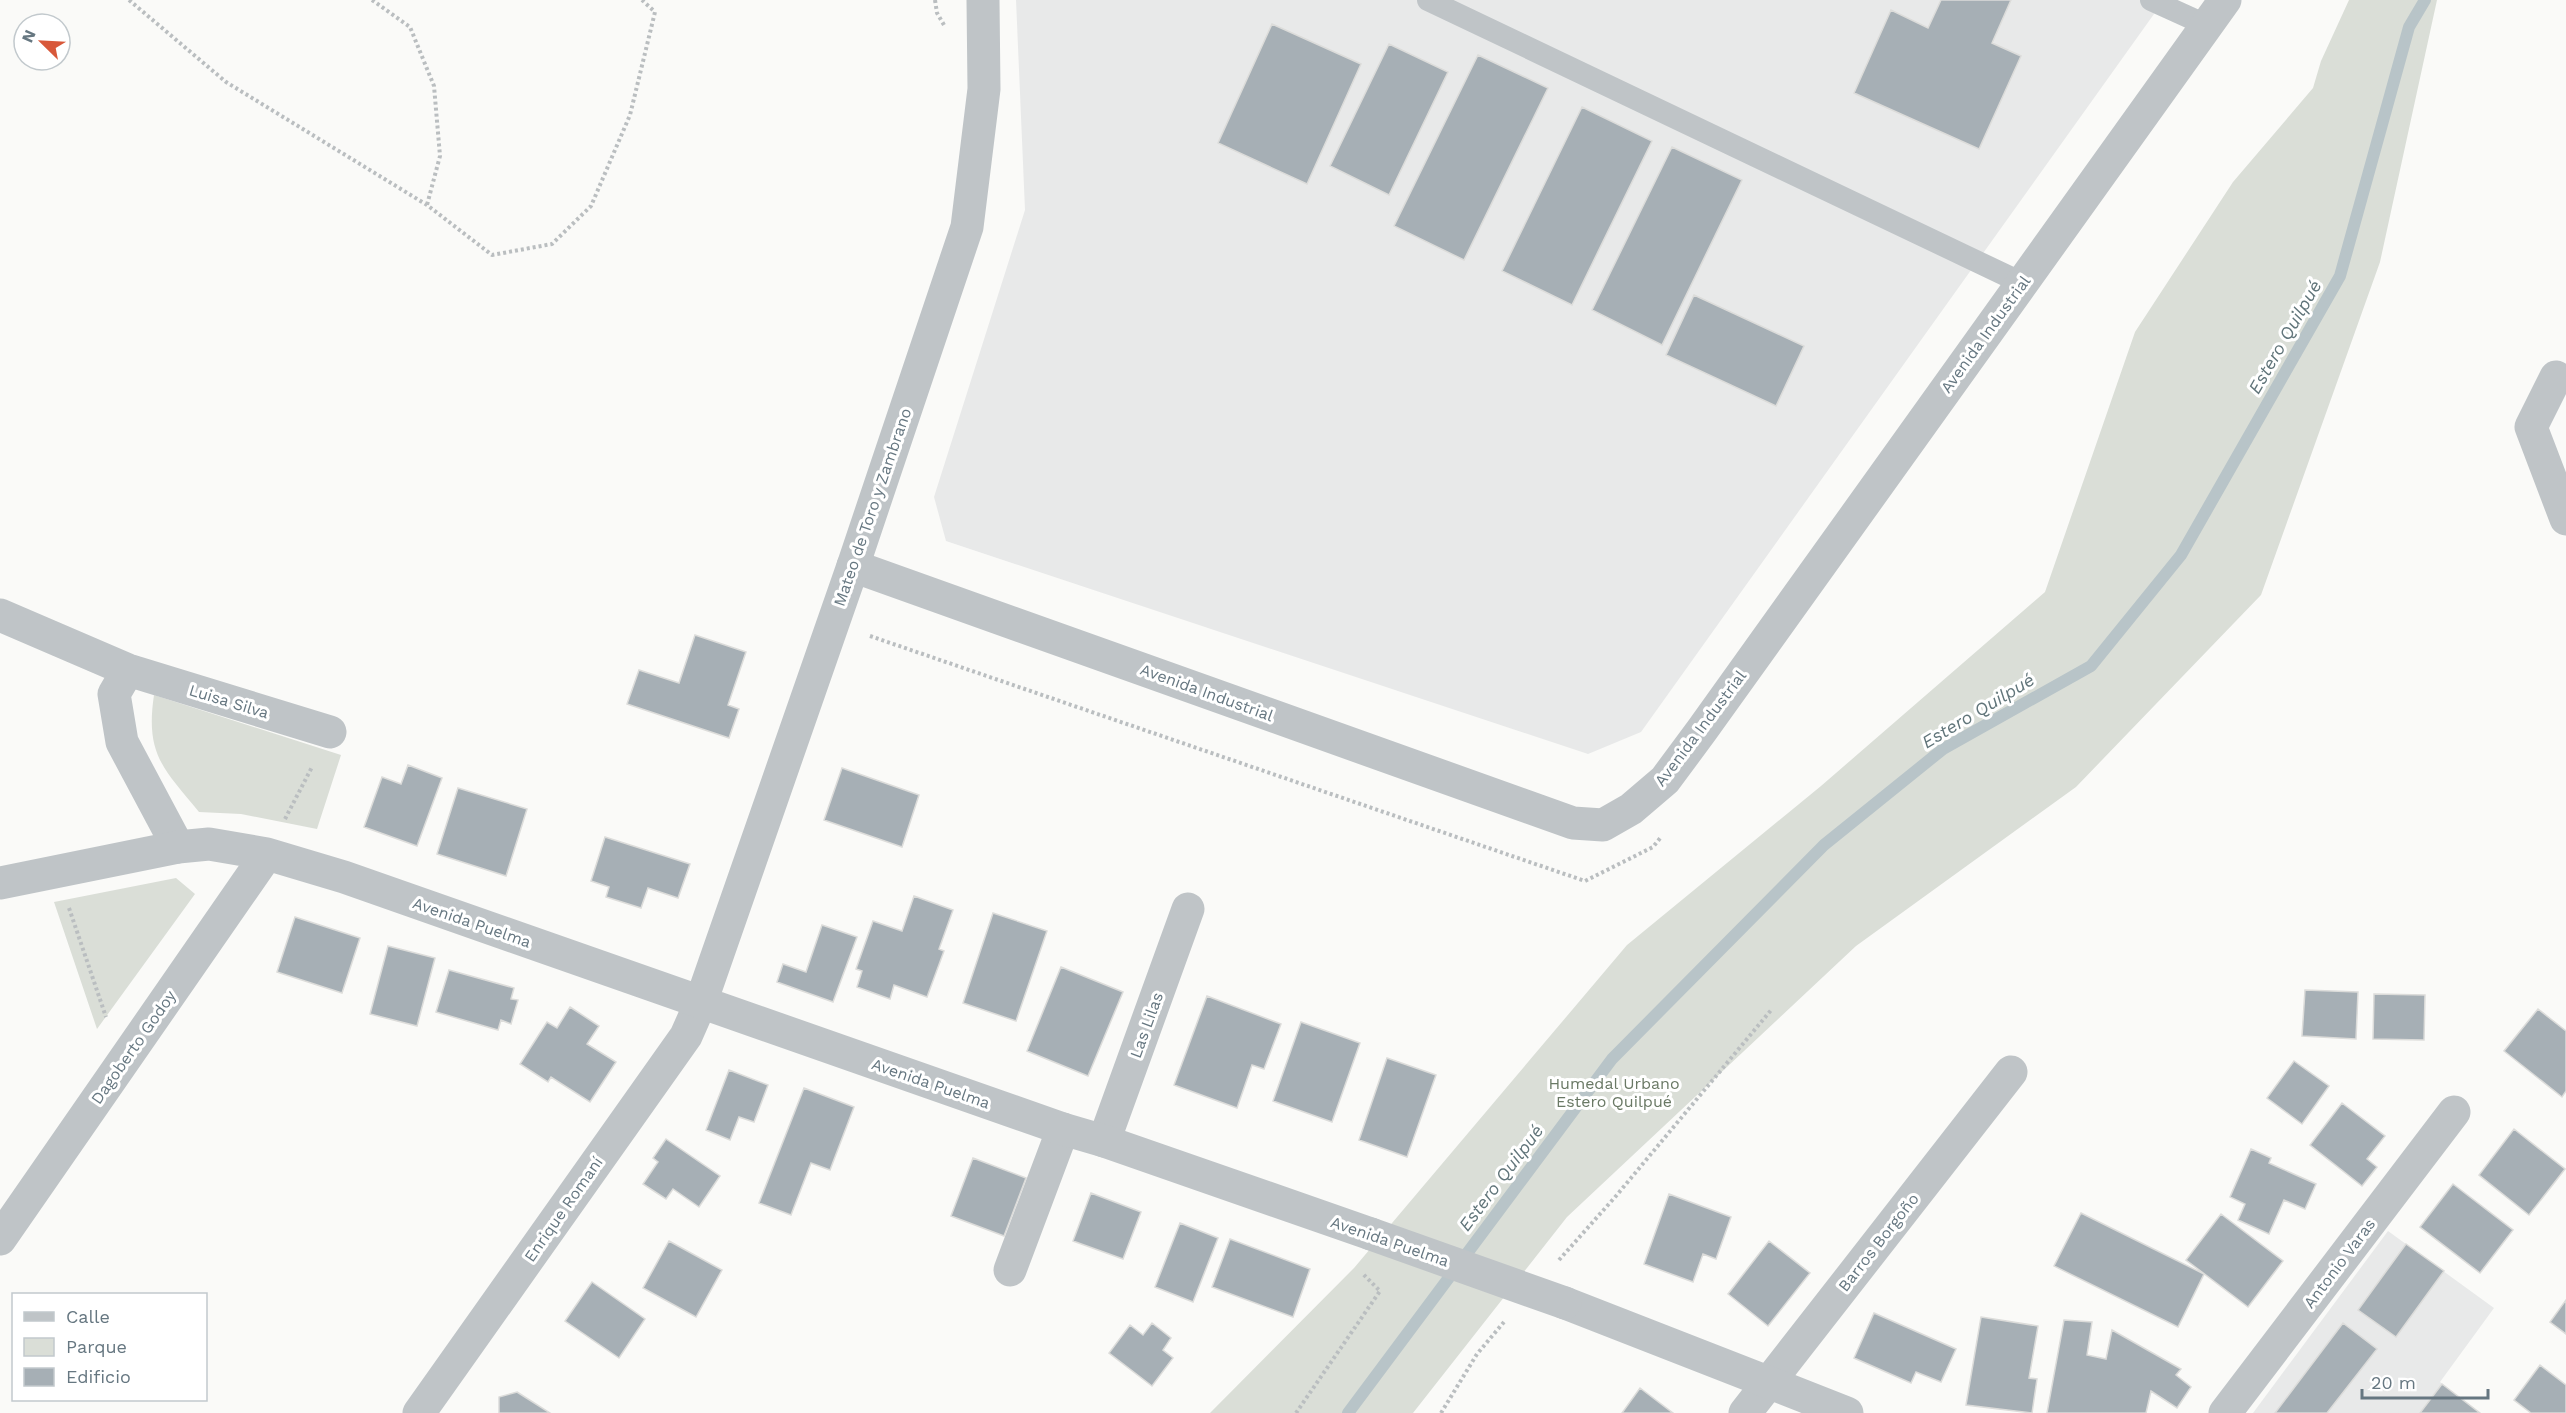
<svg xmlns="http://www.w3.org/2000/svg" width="2566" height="1413" viewBox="0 0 2566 1413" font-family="'Work Sans',sans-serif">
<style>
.built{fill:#e8e9e9}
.green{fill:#daded7}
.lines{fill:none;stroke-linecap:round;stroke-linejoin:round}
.stream{stroke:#b8c4c8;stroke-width:12}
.building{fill:#a6afb5;stroke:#dcdcda;stroke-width:1.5}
.path{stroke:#babec0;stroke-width:4;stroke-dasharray:3 3;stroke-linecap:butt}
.service{stroke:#bfc4c7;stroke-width:22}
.minor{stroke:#bfc4c7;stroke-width:33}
.tertiary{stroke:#bfc4c7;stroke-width:33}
.tertiary-bridge{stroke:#bfc4c7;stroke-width:33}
.labels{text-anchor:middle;stroke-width:6;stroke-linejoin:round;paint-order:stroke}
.street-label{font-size:16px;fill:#667781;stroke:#fff}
.park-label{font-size:16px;fill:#6a7965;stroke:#fff}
.water-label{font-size:18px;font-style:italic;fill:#61757a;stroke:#fff}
</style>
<rect width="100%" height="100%" fill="#fafaf8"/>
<path class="built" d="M 1016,0 L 2164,0 L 1641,732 L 1588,754 L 946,541 L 934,497 L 1025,210 Z
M 2388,1231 L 2494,1308 L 2440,1382 L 2480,1413 L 2253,1413 Z"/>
<path class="green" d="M 2349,0 L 2437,0 L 2380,262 L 2261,595 L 2076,787 L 1856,946 L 1567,1217 L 1413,1413 L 1210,1413 L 1354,1268 L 1627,945 L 1821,786 L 2045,592 L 2135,332 L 2233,182 L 2313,88 L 2321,61 Z
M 154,695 L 341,755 L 317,829 L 241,814 L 199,812 C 164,769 145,755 154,695 Z
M 176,878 L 195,894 L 97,1029 L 54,902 Z"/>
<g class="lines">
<path class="stream" d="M 1348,1413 L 1612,1059 L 1824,845 L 1943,749 L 2091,666 L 2181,555 L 2340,276 L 2409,27 L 2425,0"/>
</g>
<path class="building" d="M 1941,0 L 2011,0 L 1992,43 L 2021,56 L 1979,149 L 1854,93 L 1891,10 L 1928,28 Z
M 1272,24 L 1361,64 L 1307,184 L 1218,143 Z
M 1389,44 L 1448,72 L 1389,195 L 1330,166 Z
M 1478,55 L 1548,88 L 1464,260 L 1394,226 Z
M 1582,107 L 1652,141 L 1572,305 L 1502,271 Z
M 1672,147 L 1742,180 L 1662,345 L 1592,310 Z
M 1694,295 L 1804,346 L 1776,406 L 1666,355 Z
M 695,635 L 746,652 L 728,705 L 739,709 L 729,738 L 627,704 L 639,670 L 679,683 Z
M 408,765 L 442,778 L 417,846 L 364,827 L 382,777 L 401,784 Z
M 842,768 L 919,795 L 902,847 L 824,820 Z
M 458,788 L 527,809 L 506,876 L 437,854 Z
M 605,837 L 690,864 L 678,898 L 648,888 L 641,908 L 606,897 L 609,887 L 591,881 Z
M 914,896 L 953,910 L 939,949 L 944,951 L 927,997 L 894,985 L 890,999 L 857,987 L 862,971 L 856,969 L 873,921 L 902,931 Z
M 993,913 L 1047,931 L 1016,1021 L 963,1003 Z
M 295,917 L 360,938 L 342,993 L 277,972 Z
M 822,925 L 857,937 L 833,1002 L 777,982 L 783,964 L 806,972 Z
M 388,946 L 435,958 L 417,1026 L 370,1014 Z
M 1061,967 L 1123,992 L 1088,1076 L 1027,1051 Z
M 449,970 L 514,988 L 511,999 L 518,1000 L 511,1024 L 501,1020 L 498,1030 L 436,1012 Z
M 2305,990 L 2358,992 L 2356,1039 L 2302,1036 Z
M 2374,994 L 2425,995 L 2424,1040 L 2373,1039 Z
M 1207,996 L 1281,1024 L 1264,1069 L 1252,1065 L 1237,1108 L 1174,1085 Z
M 570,1007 L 599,1026 L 587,1044 L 616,1062 L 590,1102 L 551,1077 L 548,1082 L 520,1064 L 547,1022 L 557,1028 Z
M 2538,1009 L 2566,1031 L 2566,1091 L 2562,1097 L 2504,1051 Z
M 1301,1022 L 1360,1043 L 1332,1122 L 1273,1101 Z
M 1387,1058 L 1436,1075 L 1407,1157 L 1359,1140 Z
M 2294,1061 L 2329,1086 L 2302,1124 L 2267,1098 Z
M 729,1070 L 768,1085 L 754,1122 L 739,1117 L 730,1140 L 706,1130 Z
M 804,1088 L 854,1107 L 830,1170 L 811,1163 L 791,1215 L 759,1203 Z
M 2342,1103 L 2385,1136 L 2367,1159 L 2377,1167 L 2362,1186 L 2310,1145 Z
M 2514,1129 L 2565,1169 L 2529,1215 L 2479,1175 Z
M 666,1139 L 720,1176 L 699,1207 L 673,1189 L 666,1199 L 643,1184 L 658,1162 L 653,1158 Z
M 2251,1149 L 2271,1158 L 2269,1163 L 2316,1184 L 2305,1209 L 2284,1200 L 2269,1234 L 2238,1220 L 2245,1204 L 2230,1197 Z
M 973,1158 L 1026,1178 L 1004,1236 L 951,1216 Z
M 2453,1184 L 2513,1230 L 2480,1273 L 2420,1227 Z
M 1091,1193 L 1141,1212 L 1123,1259 L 1073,1241 Z
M 1669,1194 L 1731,1217 L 1716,1259 L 1703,1254 L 1693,1282 L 1644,1264 Z
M 2081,1213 L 2204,1274 L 2178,1327 L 2054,1266 Z
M 2221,1214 L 2283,1261 L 2248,1307 L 2186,1260 Z
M 1180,1223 L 1218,1238 L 1193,1302 L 1155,1287 Z
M 1230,1239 L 1310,1269 L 1293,1317 L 1212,1287 Z
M 669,1241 L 722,1270 L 696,1317 L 643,1288 Z
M 1769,1241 L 1810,1273 L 1768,1326 L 1728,1294 Z
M 2406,1244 L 2444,1271 L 2396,1337 L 2358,1310 Z
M 592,1282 L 645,1319 L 619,1358 L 565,1321 Z
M 2566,1300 L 2566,1334 L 2550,1322 Z
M 1874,1313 L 1956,1349 L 1941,1382 L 1916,1372 L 1911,1383 L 1854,1358 Z
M 1981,1317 L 2038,1326 L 2029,1378 L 2037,1379 L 2032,1413 L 1966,1405 Z
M 2064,1320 L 2092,1322 L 2087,1355 L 2106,1359 L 2112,1330 L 2181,1369 L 2176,1375 L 2191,1387 L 2177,1408 L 2151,1391 L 2146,1413 L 2047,1413 Z
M 1152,1323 L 1171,1338 L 1163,1350 L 1173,1358 L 1152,1386 L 1109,1353 L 1130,1325 L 1143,1335 Z
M 2343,1323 L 2377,1349 L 2327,1413 L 2275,1413 Z
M 2540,1365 L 2566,1385 L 2566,1413 L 2531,1413 L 2514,1400 Z
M 2442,1384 L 2480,1413 L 2420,1413 Z
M 1640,1388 L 1673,1413 L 1622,1413 Z
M 517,1392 L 550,1413 L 499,1413 L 499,1397 Z"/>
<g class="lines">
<path class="path" d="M 129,0 L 226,82 L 427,205 L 492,255 L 552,244 L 591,206 L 630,115 L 655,12 L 642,0
M 372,0 L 410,27 L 434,86 L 440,156 L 427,205
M 935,0 L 937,13 L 944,25
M 870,636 L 1585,881 L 1653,847 L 1661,837
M 285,819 L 312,767
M 69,908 L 106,1017
M 1559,1260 L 1616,1196 L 1772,1009
M 1296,1413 L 1380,1291 L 1362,1273
M 1441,1413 L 1477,1354 L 1504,1322"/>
<path class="service" d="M 1428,0 L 2022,283
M 2151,0 L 2206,25"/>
<path class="minor" d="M 2556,377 L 2531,427 L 2566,519
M 853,566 L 967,227 L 984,89 L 983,0
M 0,615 L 128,670 L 330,732
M 128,670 L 114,694 L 122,742 L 178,847
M 1104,1141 L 1188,909
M 1010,1270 L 1063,1129
M 419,1413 L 686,1036 L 701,1002
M 1745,1413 L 2011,1072
M 2225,1413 L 2454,1112"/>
<path class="tertiary" d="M 0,883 L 178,847 L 209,844 L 267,854 L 344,877 L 1063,1129 L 1104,1141 L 1371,1234
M 701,1002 L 853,566 L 1573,823 L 1603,825 L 1631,809 L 1665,780 L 1702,730 L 2225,0
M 0,1239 L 267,854
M 1565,1303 L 1847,1413"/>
<path class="tertiary-bridge" d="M 1371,1234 L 1565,1303"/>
</g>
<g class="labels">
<g class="street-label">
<text transform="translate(1985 334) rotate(-54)" y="6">Avenida Industrial</text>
<text transform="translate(872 507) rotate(-71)" y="6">Mateo de Toro y Zambrano</text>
<text transform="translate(1207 692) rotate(20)" y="6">Avenida Industrial</text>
<text transform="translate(229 701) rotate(17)" y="6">Luisa Silva</text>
<text transform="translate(1700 728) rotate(-53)" y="6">Avenida Industrial</text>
<text transform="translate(472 922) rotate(19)" y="6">Avenida Puelma</text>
<text transform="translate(1146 1025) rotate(-70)" y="6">Las Lilas</text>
<text transform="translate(133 1047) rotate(-55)" y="6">Dagoberto Godoy</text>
<text transform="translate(931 1083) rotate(19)" y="6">Avenida Puelma</text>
<text transform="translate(563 1209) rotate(-55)" y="6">Enrique Romaní</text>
<text transform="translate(1390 1241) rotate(19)" y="6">Avenida Puelma</text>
<text transform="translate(1878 1242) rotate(-52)" y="6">Barros Borgoño</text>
<text transform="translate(2339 1263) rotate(-53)" y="6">Antonio Varas</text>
</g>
<g class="park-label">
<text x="1614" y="1089">Humedal Urbano<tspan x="1614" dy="18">Estero Quilpué</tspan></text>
</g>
<g class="water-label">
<text transform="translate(2285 337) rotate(-60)" y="6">Estero Quilpué</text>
<text transform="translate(1978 711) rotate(-31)" y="6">Estero Quilpué</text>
<text transform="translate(1501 1178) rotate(-53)" y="6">Estero Quilpué</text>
</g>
</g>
<rect x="12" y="1293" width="195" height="108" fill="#ffffff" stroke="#c2c9cd" stroke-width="1.5"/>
<rect x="24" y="1312" width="30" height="9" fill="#bfc4c7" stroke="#c2c9cd" stroke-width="1.5"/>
<text x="66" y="1323" font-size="18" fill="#667781">Calle</text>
<rect x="24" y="1338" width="30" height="18" fill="#daded7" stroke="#c2c9cd" stroke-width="1.5"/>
<text x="66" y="1353" font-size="18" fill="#667781">Parque</text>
<rect x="24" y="1368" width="30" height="18" fill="#a6afb5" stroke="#c2c9cd" stroke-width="1.5"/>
<text x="66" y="1383" font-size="18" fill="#667781">Edificio</text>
<g transform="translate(42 42) rotate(294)"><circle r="28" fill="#ffffff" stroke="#c2c9cd" stroke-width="1.5"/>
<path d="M0-4.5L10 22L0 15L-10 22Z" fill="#d8583a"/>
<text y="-9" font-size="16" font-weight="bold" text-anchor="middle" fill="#667781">N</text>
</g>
<path d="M2362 1389v9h126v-9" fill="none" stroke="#667781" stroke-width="3"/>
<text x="2371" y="1389" font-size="18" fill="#667781" stroke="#ffffff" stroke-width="4.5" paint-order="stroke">20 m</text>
</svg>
